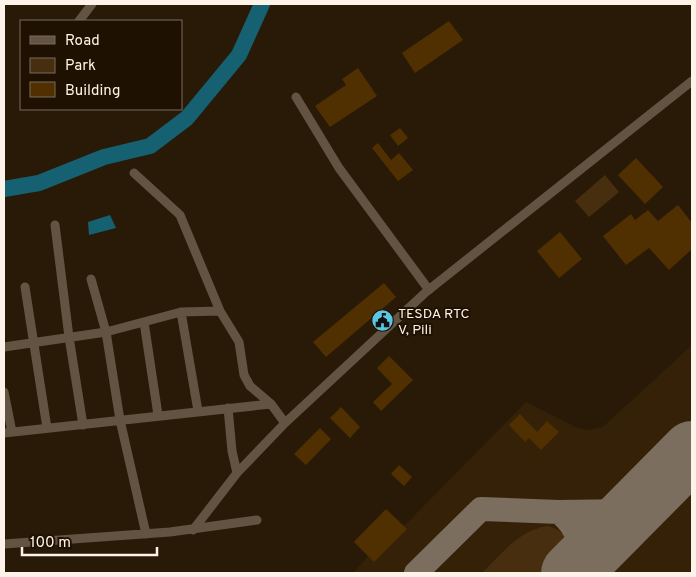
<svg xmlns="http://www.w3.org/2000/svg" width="696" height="577" viewBox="0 0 696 577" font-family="Overpass,sans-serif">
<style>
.built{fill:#342108}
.green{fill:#462e0f}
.water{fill:#156172}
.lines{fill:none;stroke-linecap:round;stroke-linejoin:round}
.river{stroke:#156172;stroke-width:16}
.taxiway{stroke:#7b6e5e;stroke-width:24}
.runway{stroke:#7b6e5e;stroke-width:60}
.building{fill:#503000}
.street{stroke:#635342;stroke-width:9}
.labels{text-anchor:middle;stroke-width:4;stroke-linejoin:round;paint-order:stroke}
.poi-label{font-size:14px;fill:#fef3e8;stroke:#1f1102;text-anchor:start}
</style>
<rect width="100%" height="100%" fill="#291a08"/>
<path class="built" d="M 692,345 L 692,573 L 353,573 L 368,556 L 354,541 L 386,509 L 404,526 L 526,402 L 575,427 L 587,430 L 603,427 Z"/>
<path class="green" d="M 605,175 L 619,192 L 589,217 L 575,201 Z
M 548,526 C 578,534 566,558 550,573 L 482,573 C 502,553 519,530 548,526 Z"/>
<path class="water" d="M 110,215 L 116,228 L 89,235 L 88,222 Z"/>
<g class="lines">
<path class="river" d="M 4,189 L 39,183 L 104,157 L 150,146 L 187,118 L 239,55 L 262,4"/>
<path class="taxiway" d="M 559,512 C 582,532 581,545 572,573
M 416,573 L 481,509 L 559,512 L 632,511"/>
<path class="runway" d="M 571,573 L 692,451"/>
</g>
<path class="building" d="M 449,21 L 463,40 L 415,73 L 402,53 Z
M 358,68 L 377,96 L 330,127 L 315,106 L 346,85 L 342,79 Z
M 400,128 L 408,138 L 398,146 L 390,135 Z
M 378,143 L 391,160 L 399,153 L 413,170 L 398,181 L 372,148 Z
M 636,158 L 663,187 L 645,204 L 618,175 Z
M 678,205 L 692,223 L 692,249 L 669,270 L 649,248 L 626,265 L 603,236 L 631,214 L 635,220 L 648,210 L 658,221 Z
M 560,232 L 582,259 L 559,278 L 537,251 Z
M 384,283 L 396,297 L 326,357 L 313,342 Z
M 389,356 L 413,380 L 381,411 L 373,402 L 392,384 L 377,368 Z
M 341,407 L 360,427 L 350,438 L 330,418 Z
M 520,414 L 537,432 L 547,421 L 559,432 L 541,450 L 529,438 L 525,442 L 509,425 Z
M 320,428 L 331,439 L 306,465 L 294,454 Z
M 399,465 L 412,477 L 404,486 L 391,474 Z
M 386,509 L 407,529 L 374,562 L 354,542 Z"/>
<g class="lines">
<path class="street" d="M 79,21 L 92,4
M 296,97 L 339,168 L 429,290
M 134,173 L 180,215 L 220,311 L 239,342 L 244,375 L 250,386 L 271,404 L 285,423
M 55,225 L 69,337 L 83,425
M 91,279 L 106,332 L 120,420 L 146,534
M 25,287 L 47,428
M 181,312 L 198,411
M 144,322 L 158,415
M 4,347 L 106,332 L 181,312 L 220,311
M 4,392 L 12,432
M 228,408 L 232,451 L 237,473
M 4,433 L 271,404
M 193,530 L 237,473 L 285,423 L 426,292 L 692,81
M 4,544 L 170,532 L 257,520"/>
</g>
<defs>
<symbol id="civic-disc" viewBox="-11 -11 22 22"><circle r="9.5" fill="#59c8e4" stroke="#1f1102"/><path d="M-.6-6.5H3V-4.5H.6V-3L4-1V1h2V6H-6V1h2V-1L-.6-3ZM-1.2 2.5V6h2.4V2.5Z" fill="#111"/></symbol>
</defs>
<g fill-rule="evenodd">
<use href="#civic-disc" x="370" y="308" width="25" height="25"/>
</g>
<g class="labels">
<g class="poi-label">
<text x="398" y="318">TESDA RTC<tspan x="398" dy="16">V, Pili</tspan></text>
</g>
</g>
<rect width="696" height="577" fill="none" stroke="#fef3e8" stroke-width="10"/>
<rect x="20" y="20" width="162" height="90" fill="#1f1102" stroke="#786b5e"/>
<rect x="30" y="36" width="25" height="8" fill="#635342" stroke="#786b5e"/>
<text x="65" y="45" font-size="15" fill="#fef3e8">Road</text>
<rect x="30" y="58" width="25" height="15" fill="#462e0f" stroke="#786b5e"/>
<text x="65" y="70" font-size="15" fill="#fef3e8">Park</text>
<rect x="30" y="82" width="25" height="15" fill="#503000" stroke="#786b5e"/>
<text x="65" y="95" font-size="15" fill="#fef3e8">Building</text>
<path d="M22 547v8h135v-8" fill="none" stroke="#fef3e8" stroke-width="2.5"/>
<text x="30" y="547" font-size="15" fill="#fef3e8" stroke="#1f1102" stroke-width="4" paint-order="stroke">100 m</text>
</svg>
